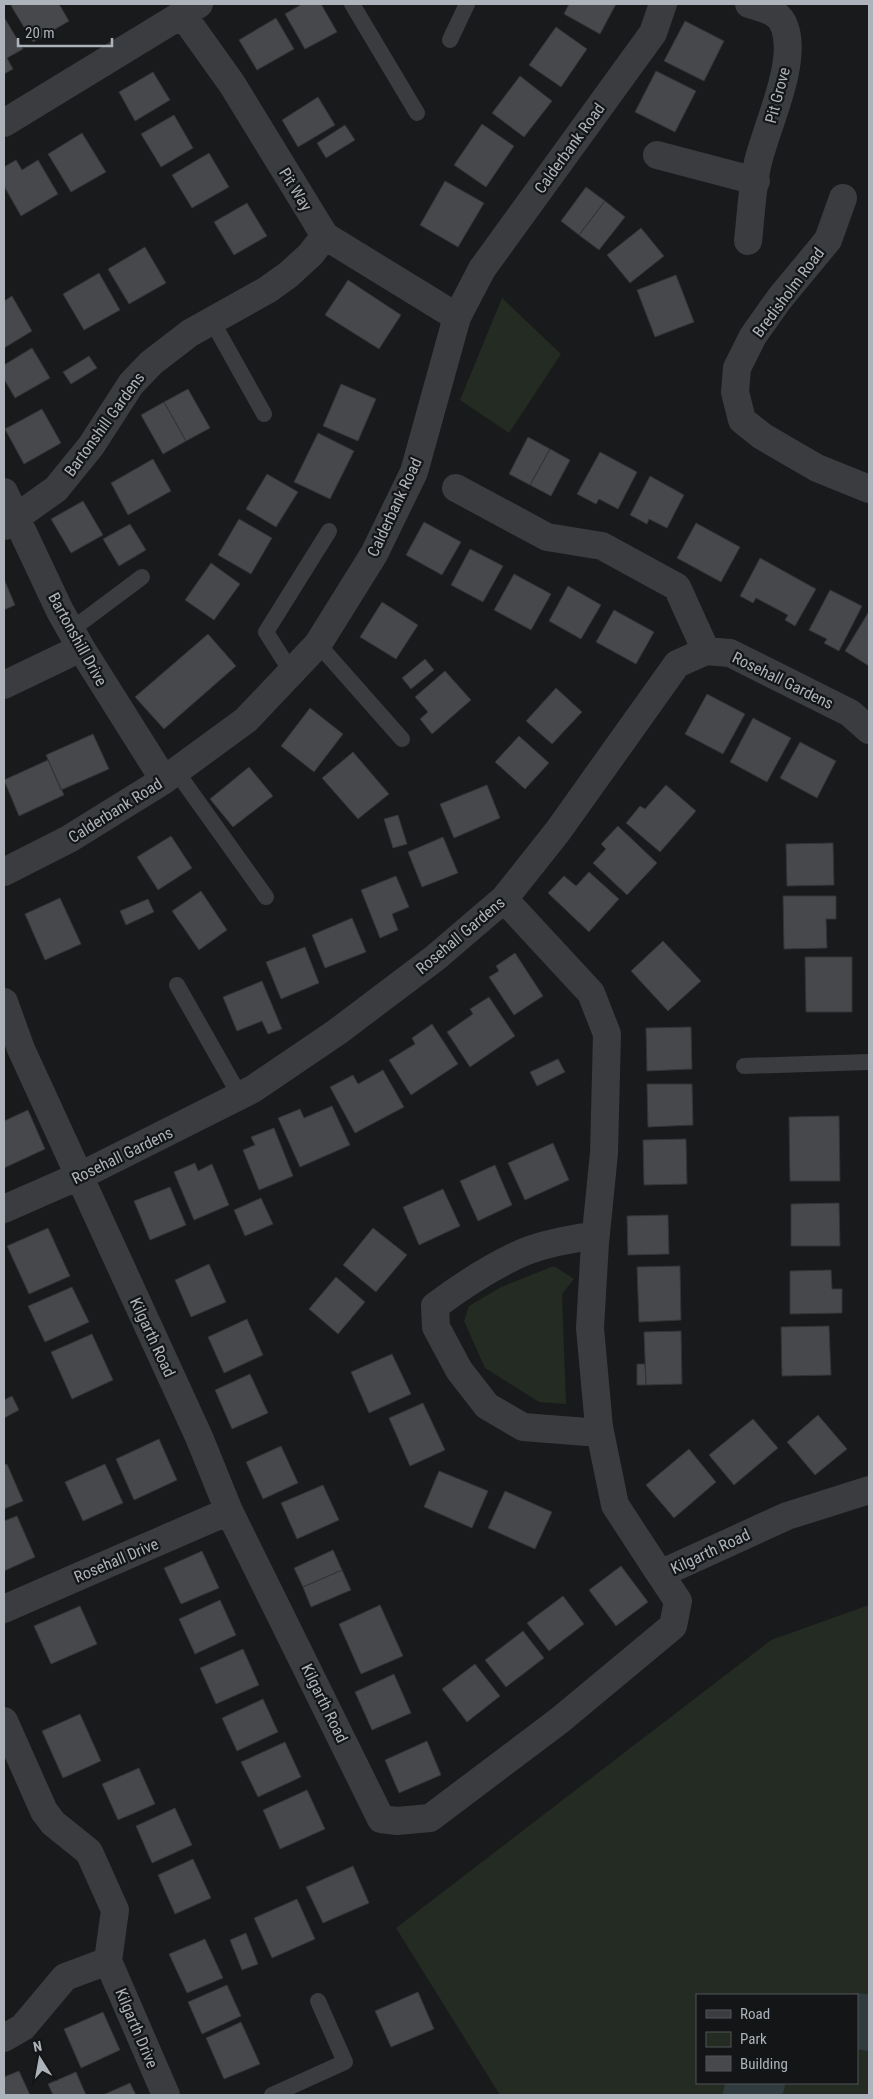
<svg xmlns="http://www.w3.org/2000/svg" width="873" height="2099" viewBox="0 0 873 2099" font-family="'Roboto Condensed',sans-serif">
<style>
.green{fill:#242b23;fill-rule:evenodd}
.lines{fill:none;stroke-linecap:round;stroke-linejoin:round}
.river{stroke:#303b3f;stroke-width:56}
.building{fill:#46484b;stroke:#333437}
.service{stroke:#3a3c40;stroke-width:16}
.minor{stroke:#3a3c40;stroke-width:28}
.tertiary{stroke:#3a3c40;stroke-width:28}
.labels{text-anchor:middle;stroke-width:4.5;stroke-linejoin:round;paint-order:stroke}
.street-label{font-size:16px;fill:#adb3ba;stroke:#141516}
</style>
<rect width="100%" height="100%" fill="#191a1b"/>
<path class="green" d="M 502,298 L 561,354 L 509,433 L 460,400 Z
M 554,1266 L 574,1279 L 562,1294 L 566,1404 L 539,1402 L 485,1368 L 464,1321 L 469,1306 L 501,1287 Z
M 869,1605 L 869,2095 L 500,2095 L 396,1928 L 771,1640 ZM 697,1995 L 857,1995 L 857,2083 L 697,2083 Z"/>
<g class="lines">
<path class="river" d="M 857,2021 L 869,2023
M 751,2095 L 757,2083"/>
</g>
<path class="building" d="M 10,4 L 59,4 L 69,21 L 33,42 Z
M 302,4 L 321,4 L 337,32 L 305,49 L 285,14 Z
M 569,4 L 616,4 L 600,34 L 564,14 Z
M 4,17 L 23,49 L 7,58 L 13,69 L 4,74 Z
M 276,18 L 294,49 L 257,70 L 239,40 Z
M 685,21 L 724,41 L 704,81 L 664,61 Z
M 556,27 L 587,49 L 561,87 L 529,65 Z
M 656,71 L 696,91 L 675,132 L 635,112 Z
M 153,72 L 170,100 L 135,121 L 119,92 Z
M 520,76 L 552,101 L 524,137 L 492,113 Z
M 318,97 L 335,125 L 298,147 L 282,120 Z
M 174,115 L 193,148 L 161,167 L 141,134 Z
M 482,124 L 514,146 L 486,187 L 454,165 Z
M 345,125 L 355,140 L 326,158 L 317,143 Z
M 82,133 L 106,172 L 71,192 L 48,154 Z
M 209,153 L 229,187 L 192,208 L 172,175 Z
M 16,160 L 22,170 L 38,160 L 58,194 L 21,216 L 4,186 L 4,167 Z
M 445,181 L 484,203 L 458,247 L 420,225 Z
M 586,187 L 605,201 L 579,235 L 561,221 Z
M 605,201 L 625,217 L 599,250 L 579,235 Z
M 247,203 L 267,236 L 234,255 L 214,222 Z
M 641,228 L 664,256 L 630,283 L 607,255 Z
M 145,247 L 166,283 L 129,304 L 108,269 Z
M 99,273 L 120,310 L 84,330 L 63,294 Z
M 676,275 L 694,322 L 655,337 L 637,290 Z
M 348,280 L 401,315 L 379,349 L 325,315 Z
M 12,296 L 32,331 L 4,348 L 4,301 Z
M 32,348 L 50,378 L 15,398 L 4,379 L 4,365 Z
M 89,356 L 97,368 L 71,384 L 63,372 Z
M 341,384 L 376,399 L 358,441 L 323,426 Z
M 188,389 L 210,428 L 186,441 L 164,402 Z
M 164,402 L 186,441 L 163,454 L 141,415 Z
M 42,409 L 61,443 L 24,464 L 5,429 Z
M 318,433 L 354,451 L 330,499 L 294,482 Z
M 528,437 L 550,449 L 530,485 L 509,474 Z
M 550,449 L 570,460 L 551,496 L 530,485 Z
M 600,452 L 637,472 L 618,509 L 599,499 L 596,504 L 577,494 Z
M 153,459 L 171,491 L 128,515 L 111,483 Z
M 267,474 L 298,492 L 276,527 L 246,509 Z
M 650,476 L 684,495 L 667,528 L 649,519 L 647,524 L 630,515 Z
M 83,501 L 103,535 L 71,553 L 51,519 Z
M 239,519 L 272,538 L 251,574 L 218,555 Z
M 424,522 L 461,542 L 442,575 L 406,555 Z
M 696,523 L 740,547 L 721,582 L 677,558 Z
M 130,524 L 146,550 L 119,566 L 103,539 Z
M 470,549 L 503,566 L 483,602 L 451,585 Z
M 760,558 L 816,589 L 795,626 L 785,620 L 788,615 L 756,598 L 753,603 L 740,596 Z
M 211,563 L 240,584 L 214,620 L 185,600 Z
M 514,574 L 551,594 L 531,630 L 494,610 Z
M 4,579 L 15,605 L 4,610 Z
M 568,586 L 601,605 L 581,639 L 549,621 Z
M 830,590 L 862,606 L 839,651 L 824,643 L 827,639 L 809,630 Z
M 382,602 L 418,625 L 396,659 L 360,637 Z
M 614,610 L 654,632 L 636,664 L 596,642 Z
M 868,613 L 869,613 L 869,666 L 845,651 Z
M 208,634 L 236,666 L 164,729 L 135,697 Z
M 425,659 L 434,670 L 411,689 L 402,678 Z
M 445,671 L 471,700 L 432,734 L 420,719 L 428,712 L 415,697 Z
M 556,688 L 582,712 L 552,744 L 526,721 Z
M 707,694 L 745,714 L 723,754 L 685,734 Z
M 310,708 L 343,734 L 314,772 L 281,746 Z
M 753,718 L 791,738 L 767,782 L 730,762 Z
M 93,734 L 109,769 L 61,790 L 46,755 Z
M 519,736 L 549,763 L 525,789 L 495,762 Z
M 800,742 L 836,761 L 817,798 L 780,778 Z
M 353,752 L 389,794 L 358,819 L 322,778 Z
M 48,760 L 64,795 L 19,816 L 4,780 Z
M 249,767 L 273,796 L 233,827 L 210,799 Z
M 487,785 L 500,818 L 454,838 L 440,804 Z
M 666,785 L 696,811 L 660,852 L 626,823 L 640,806 L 645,809 Z
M 398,815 L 407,844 L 393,848 L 384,819 Z
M 618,826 L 657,863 L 627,895 L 593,863 L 606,849 L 601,844 Z
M 171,836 L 192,868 L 158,890 L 137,857 Z
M 443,837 L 458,873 L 422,887 L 408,852 Z
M 833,843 L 834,885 L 787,886 L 786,844 Z
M 589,872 L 619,899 L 589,932 L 548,893 L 564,876 L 576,886 Z
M 396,876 L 409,907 L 392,914 L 398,930 L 380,938 L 361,890 Z
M 201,891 L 227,930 L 199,950 L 172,911 Z
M 783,896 L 836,896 L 836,919 L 826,919 L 827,948 L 784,949 Z
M 60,898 L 81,944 L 45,960 L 25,914 Z
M 148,899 L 154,912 L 126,925 L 120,911 Z
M 352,918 L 366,952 L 325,968 L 312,935 Z
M 663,941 L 701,981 L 668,1011 L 631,971 Z
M 305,947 L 319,983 L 281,999 L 266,962 Z
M 515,953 L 543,996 L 514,1015 L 489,977 L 499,971 L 496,966 Z
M 805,957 L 852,957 L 852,1012 L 806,1012 Z
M 262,981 L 282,1029 L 268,1034 L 262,1021 L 237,1031 L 223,997 Z
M 489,997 L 515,1036 L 470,1067 L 447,1032 L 473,1014 L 470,1009 Z
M 432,1024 L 458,1064 L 411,1095 L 389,1060 L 415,1044 L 412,1038 Z
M 691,1027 L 692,1069 L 647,1071 L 646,1028 Z
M 558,1059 L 565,1072 L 537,1086 L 530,1072 Z
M 383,1070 L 404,1107 L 355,1133 L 330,1087 L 353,1075 L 358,1084 Z
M 647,1084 L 692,1084 L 693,1125 L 648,1127 Z
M 332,1106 L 350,1145 L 300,1167 L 278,1118 L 300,1109 L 304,1118 Z
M 28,1110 L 45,1149 L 4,1168 L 4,1121 Z
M 839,1116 L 840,1181 L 790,1181 L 789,1117 Z
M 274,1128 L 293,1176 L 259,1190 L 243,1150 L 255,1145 L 251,1137 Z
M 686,1139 L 687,1184 L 644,1185 L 643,1140 Z
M 553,1143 L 569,1180 L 525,1200 L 508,1163 Z
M 195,1163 L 198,1171 L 212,1164 L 229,1205 L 194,1220 L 174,1172 Z
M 495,1165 L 512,1205 L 478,1221 L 460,1181 Z
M 170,1187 L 186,1225 L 150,1240 L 134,1201 Z
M 443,1189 L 460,1226 L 419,1245 L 403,1207 Z
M 261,1198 L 273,1224 L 245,1236 L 234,1210 Z
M 839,1203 L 840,1246 L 791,1246 L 791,1204 Z
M 668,1215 L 669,1254 L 628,1255 L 627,1216 Z
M 48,1228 L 70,1276 L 29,1294 L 7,1246 Z
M 373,1228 L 407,1255 L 376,1292 L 343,1265 Z
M 209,1264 L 226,1302 L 191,1317 L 175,1280 Z
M 680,1266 L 681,1320 L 639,1322 L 637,1267 Z
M 831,1270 L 832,1289 L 842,1289 L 842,1313 L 790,1314 L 790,1271 Z
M 336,1277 L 365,1302 L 338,1334 L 309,1309 Z
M 72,1287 L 89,1322 L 45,1342 L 28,1306 Z
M 247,1319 L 263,1355 L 224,1373 L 208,1337 Z
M 829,1326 L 831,1375 L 782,1376 L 781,1327 Z
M 681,1331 L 682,1384 L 646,1385 L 644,1332 Z
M 92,1334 L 113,1380 L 72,1399 L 51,1352 Z
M 392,1354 L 411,1394 L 369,1413 L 351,1372 Z
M 637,1364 L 645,1364 L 646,1385 L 637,1385 Z
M 250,1374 L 268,1413 L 232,1429 L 215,1390 Z
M 12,1396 L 19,1410 L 4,1418 L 4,1400 Z
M 423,1403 L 445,1450 L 410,1466 L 389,1418 Z
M 818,1415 L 847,1449 L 815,1475 L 787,1442 Z
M 753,1419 L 778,1448 L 734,1485 L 709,1455 Z
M 159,1439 L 177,1480 L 134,1500 L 116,1459 Z
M 281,1446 L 298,1483 L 263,1499 L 246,1462 Z
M 689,1449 L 716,1482 L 674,1518 L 646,1485 Z
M 7,1464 L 23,1501 L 4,1509 L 4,1465 Z
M 105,1464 L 123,1503 L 83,1521 L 65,1482 Z
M 439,1471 L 488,1491 L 472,1528 L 424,1507 Z
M 323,1485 L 339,1520 L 297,1539 L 281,1503 Z
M 505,1491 L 552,1512 L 535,1549 L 488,1528 Z
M 17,1516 L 35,1557 L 4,1571 L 4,1521 Z
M 333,1550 L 342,1570 L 303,1587 L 294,1568 Z
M 202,1551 L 219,1588 L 181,1604 L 164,1568 Z
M 621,1566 L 648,1602 L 616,1626 L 589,1590 Z
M 342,1570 L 351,1590 L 311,1607 L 303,1587 Z
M 563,1596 L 584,1624 L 549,1651 L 527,1623 Z
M 220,1600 L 236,1635 L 195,1654 L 179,1619 Z
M 380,1605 L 403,1656 L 361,1674 L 339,1624 Z
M 80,1606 L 97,1644 L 51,1664 L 34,1626 Z
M 523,1631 L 544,1658 L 506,1687 L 485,1660 Z
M 243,1649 L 259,1685 L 216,1704 L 200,1668 Z
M 475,1664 L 500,1696 L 467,1722 L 442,1689 Z
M 394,1674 L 411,1713 L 372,1730 L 355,1692 Z
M 263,1699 L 278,1732 L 237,1751 L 222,1718 Z
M 80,1714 L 101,1761 L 63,1778 L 42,1731 Z
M 427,1741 L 441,1775 L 399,1793 L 385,1760 Z
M 285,1742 L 301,1777 L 258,1797 L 241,1762 Z
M 139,1768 L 155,1804 L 118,1820 L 102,1784 Z
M 307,1790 L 325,1829 L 280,1849 L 263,1810 Z
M 175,1808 L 192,1845 L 152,1863 L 136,1826 Z
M 193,1859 L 211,1898 L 175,1914 L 158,1875 Z
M 353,1866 L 369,1903 L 323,1923 L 306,1887 Z
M 297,1899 L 315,1939 L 272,1958 L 254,1918 Z
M 246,1933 L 258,1964 L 242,1970 L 230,1940 Z
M 205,1939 L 223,1978 L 187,1993 L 169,1954 Z
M 227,1985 L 241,2016 L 202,2034 L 188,2002 Z
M 418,1992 L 434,2029 L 391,2047 L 375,2011 Z
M 103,2012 L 120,2050 L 81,2068 L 64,2029 Z
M 241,2022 L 260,2064 L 224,2079 L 206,2038 Z
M 19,2071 L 30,2095 L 4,2095 L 4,2077 Z
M 76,2072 L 86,2095 L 53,2095 L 48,2084 Z
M 130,2083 L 136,2095 L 103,2095 Z"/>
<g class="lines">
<path class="service" d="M 352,4 L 417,113
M 450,40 L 467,4
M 212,321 L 264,414
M 71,630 L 142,577
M 318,644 L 402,739
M 292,673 L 266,632 L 329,531
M 176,771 L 266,897
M 177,985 L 240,1096
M 744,1066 L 869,1062
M 272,2095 L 345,2062 L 318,2001"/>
<path class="minor" d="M 182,14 L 232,84 L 325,236 L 457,317
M 4,123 L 199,4
M 657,155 L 756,181
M 843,198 L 828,240 L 780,298 L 753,336 L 737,368 L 735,392 L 742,420 L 762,436 L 817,468 L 869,489
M 748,241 C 751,215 752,187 758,162 C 767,125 797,64 785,28 C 780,11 764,9 749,4
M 456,488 L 547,537 L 602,546 L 677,587 L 706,651
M 4,492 L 60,611 L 81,648 L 164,780
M 4,526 L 56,489 L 91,446 L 131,384 L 151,363 L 190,333 L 267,290 L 288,275 L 310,255 L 325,236
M 4,685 L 81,648
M 504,899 L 591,993 L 607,1034 L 604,1153 L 595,1243 L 590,1328 L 599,1427 L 615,1505 L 660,1574
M 4,1002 L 21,1049 L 199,1437 L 229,1511 L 381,1819 L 397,1821 L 430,1818 L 560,1720 L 673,1626 L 678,1601 L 660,1574 L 787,1516 L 869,1490
M 4,1209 L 86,1173 L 253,1089 L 337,1032 L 435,958 L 504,899 L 558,831 L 677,664 L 706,651 L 730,653 L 850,713 L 869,730
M 596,1235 C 572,1239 547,1243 524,1252 C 492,1266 463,1285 435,1306 L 436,1327 L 459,1370 L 487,1406 L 523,1427 L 600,1433
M 4,1609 L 229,1511
M 4,1721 L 44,1811 L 53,1823 L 89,1852 L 115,1910 L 108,1961 L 166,2095
M 4,2038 L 23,2027 L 65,1977 L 108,1961"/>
<path class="tertiary" d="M 4,872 L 69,839 L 164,780 L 246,720 L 318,644 L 374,554 L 414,472 L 457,317 L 482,269 L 653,33 L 663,4"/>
</g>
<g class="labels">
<g class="street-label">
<text transform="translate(777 95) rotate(-75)" y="6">Pit Grove</text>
<text transform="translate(569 148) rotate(-54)" y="6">Calderbank Road</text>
<text transform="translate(296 189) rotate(58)" y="6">Pit Way</text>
<text transform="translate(788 292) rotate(-53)" y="6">Bredisholm Road</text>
<text transform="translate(104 424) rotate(-54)" y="6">Bartonshill Gardens</text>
<text transform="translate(394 507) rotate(-65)" y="6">Calderbank Road</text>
<text transform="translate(78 639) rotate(61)" y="6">Bartonshill Drive</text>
<text transform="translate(783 680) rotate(26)" y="6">Rosehall Gardens</text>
<text transform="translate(115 810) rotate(-32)" y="6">Calderbank Road</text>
<text transform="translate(460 935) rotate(-40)" y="6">Rosehall Gardens</text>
<text transform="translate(122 1155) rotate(-26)" y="6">Rosehall Gardens</text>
<text transform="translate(153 1337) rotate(65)" y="6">Kilgarth Road</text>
<text transform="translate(710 1551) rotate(-25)" y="6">Kilgarth Road</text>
<text transform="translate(116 1560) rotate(-23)" y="6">Rosehall Drive</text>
<text transform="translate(325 1703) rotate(64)" y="6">Kilgarth Road</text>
<text transform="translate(137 2028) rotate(67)" y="6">Kilgarth Drive</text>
</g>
</g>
<rect width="873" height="2099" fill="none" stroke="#adb3ba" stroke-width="10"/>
<rect x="696" y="1994" width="162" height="90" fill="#141516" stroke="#515458"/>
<rect x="706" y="2010" width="25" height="8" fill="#3a3c40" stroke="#515458"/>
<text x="740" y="2019" font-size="15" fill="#adb3ba">Road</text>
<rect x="706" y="2032" width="25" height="15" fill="#242b23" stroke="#515458"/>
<text x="740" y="2044" font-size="15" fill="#adb3ba">Park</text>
<rect x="706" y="2056" width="25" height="15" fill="#46484b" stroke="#515458"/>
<text x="740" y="2069" font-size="15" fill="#adb3ba">Building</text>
<g transform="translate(40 2059) rotate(349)" stroke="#141516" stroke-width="4" paint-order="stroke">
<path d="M0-4L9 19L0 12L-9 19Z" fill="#adb3ba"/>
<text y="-8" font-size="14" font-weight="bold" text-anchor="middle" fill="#adb3ba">N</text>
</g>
<path d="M18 38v8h94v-8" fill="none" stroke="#adb3ba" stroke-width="2.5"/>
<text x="25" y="38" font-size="15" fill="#adb3ba" stroke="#141516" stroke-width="4" paint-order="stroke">20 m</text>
</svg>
